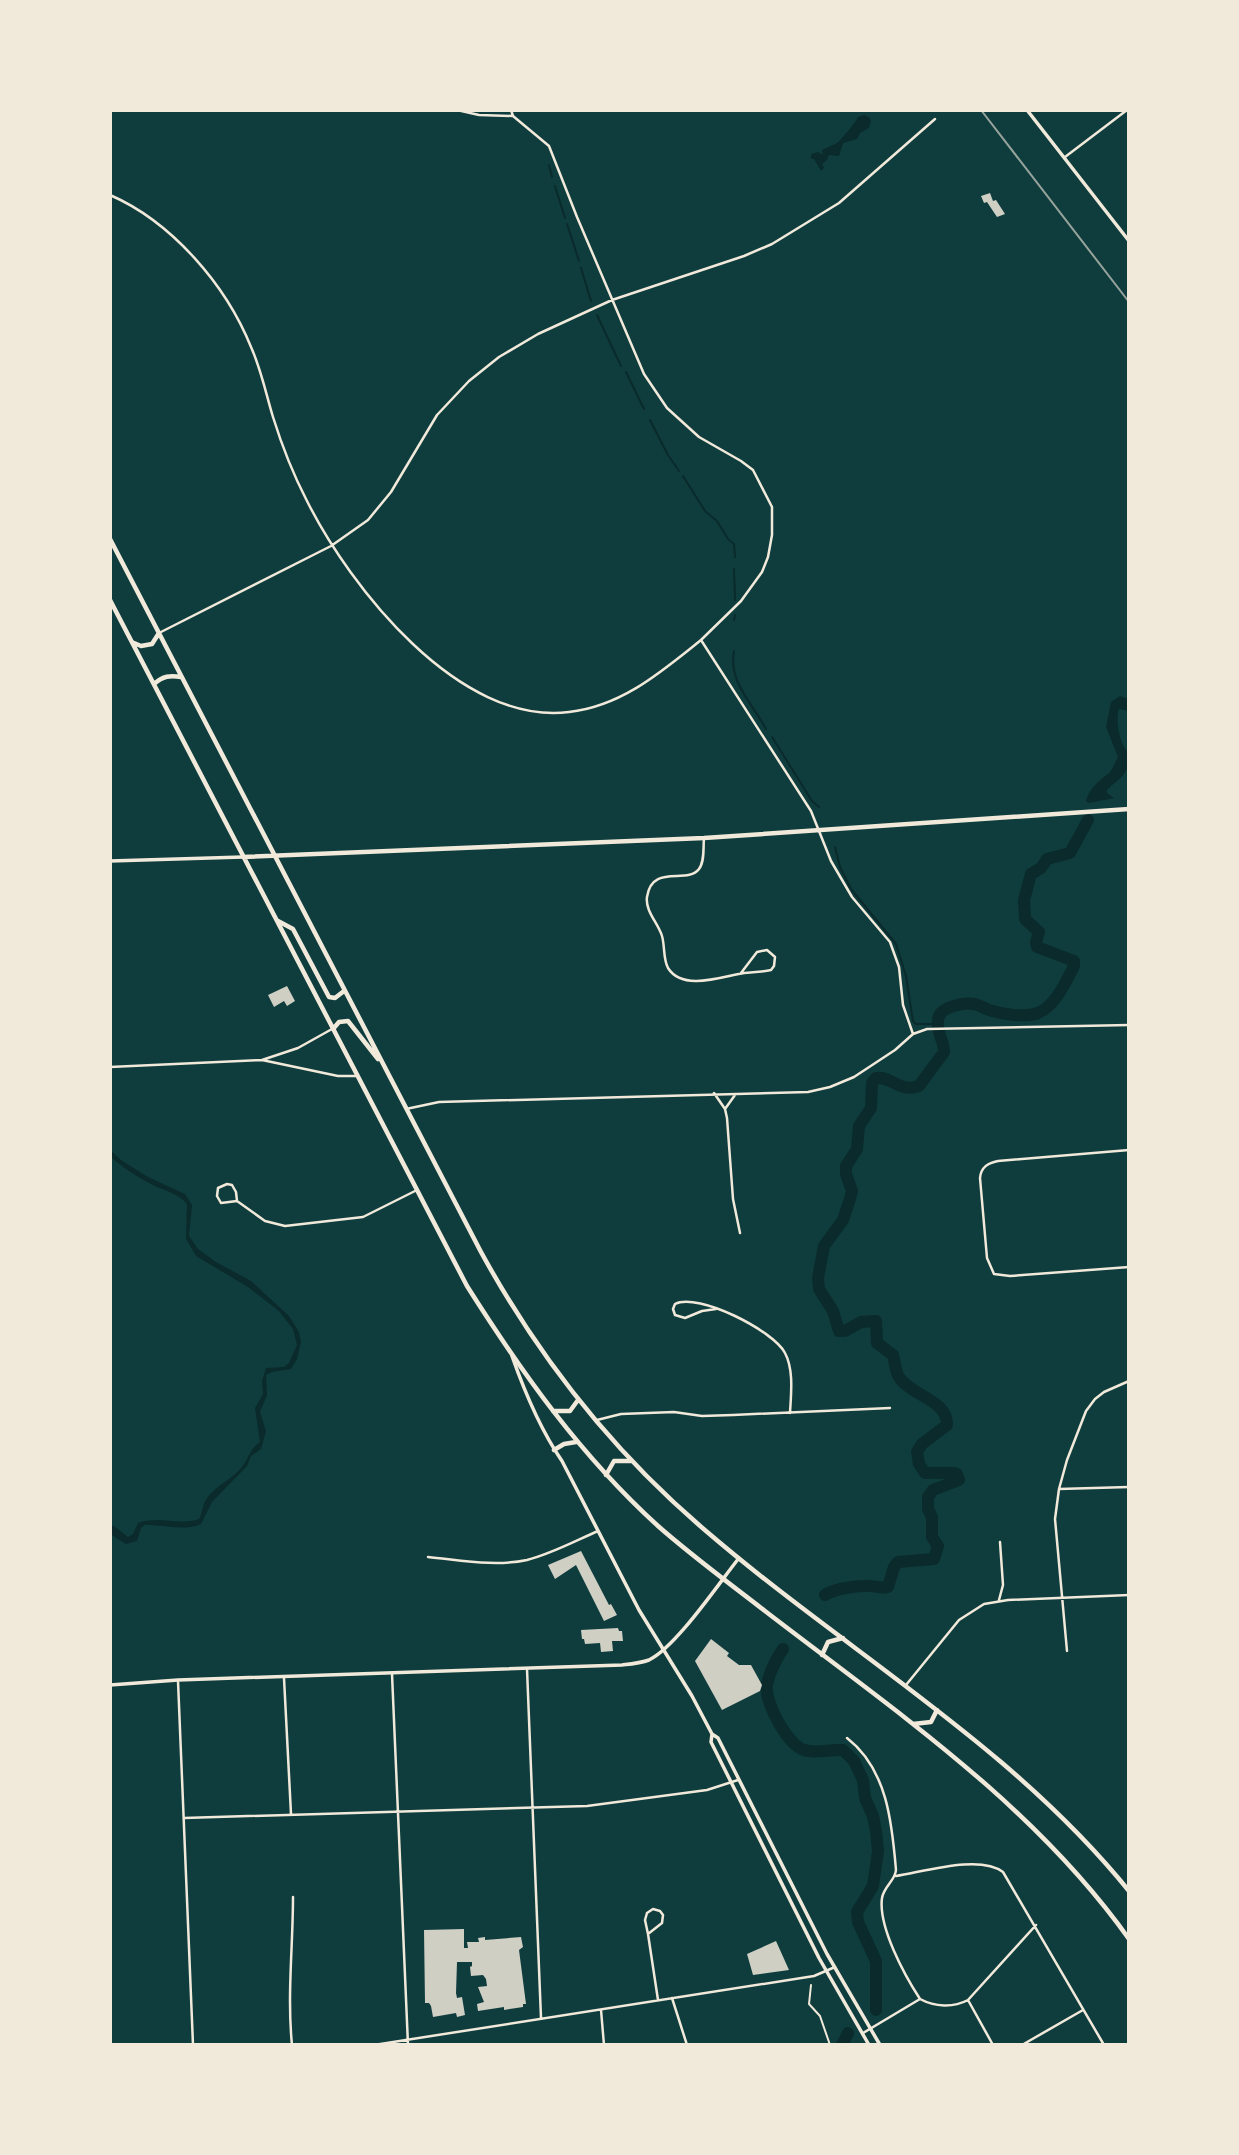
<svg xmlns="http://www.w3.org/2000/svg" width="1239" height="2155" viewBox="0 0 1239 2155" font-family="'Public Sans',sans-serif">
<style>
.water{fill:#0a2a2b}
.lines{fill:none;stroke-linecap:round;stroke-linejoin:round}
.stream{stroke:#0a2a2b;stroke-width:2}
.river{stroke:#0a2a2b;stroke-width:12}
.building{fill:#cfcfc3}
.path{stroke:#f1e9da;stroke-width:2}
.minor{stroke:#f1e9da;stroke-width:2.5}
.tertiary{stroke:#f1e9da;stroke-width:3.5}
.primary{stroke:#f1e9da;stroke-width:4.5}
.rail{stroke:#97a49c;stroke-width:2}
</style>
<rect width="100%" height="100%" fill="#0f3d3e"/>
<path class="water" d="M 864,115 L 869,117 L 871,121 L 869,128 L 860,133 L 857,139 L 843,143 L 839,156 L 829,155 L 827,160 L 822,164 L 824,168 L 821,171 L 814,159 L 811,159 L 811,154 L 818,152 L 823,155 L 822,150 C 827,147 834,145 837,143 C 840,141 856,122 858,117 Z
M 1120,696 L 1129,699 L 1129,711 L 1119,709 C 1115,719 1120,747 1129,753 C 1129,776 1121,776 1107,790 L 1107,793 L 1114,798 L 1089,803 L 1086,801 C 1090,787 1099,781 1109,773 C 1113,769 1115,762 1118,757 L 1106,727 L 1111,702 Z
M 110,1150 L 121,1160 L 148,1177 L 185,1194 L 192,1205 L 189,1236 L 198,1249 L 216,1262 L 251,1281 L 289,1316 L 299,1332 L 301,1342 L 297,1359 L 291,1369 L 272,1372 L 266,1375 L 267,1395 L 260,1412 L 266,1431 L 261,1449 L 251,1456 L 247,1466 L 212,1502 L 201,1524 C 184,1532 164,1524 145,1525 L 141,1528 L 137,1541 L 126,1544 L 110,1534 L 110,1526 L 114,1526 L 128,1537 L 133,1534 L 138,1523 C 157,1515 179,1526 199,1519 C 203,1512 202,1505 207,1498 C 217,1484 234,1479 244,1464 C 250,1455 250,1449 260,1442 L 255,1408 L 263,1394 L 262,1381 L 266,1368 L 284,1367 L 289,1363 L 297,1345 L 293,1329 L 279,1311 L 248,1287 L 196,1256 L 186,1239 L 187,1204 C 177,1192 161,1190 147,1182 C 135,1175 120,1166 110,1156 Z"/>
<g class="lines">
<path class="stream" d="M 549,165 L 552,177
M 555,186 L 565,218
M 567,224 L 579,261
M 581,268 L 591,301
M 597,315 L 621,366
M 626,372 L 644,409
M 650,420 L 668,455 L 679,471
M 683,476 L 705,511 L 717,521 L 728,539 L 734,544 L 735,557
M 734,569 L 735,600
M 734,620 L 735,615
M 734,651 C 728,682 753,704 766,729
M 772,737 L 812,801 L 819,807
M 835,847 L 840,867 L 851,889 L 896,944 L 906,976 L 913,1021 L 916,1024 L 938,1024"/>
<path class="river" d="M 825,1595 C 834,1589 854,1586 865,1586 C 873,1585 880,1589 888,1587 L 894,1567 L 898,1562 L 934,1559 L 938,1546 L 932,1537 L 932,1517 L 928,1509 L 928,1497 L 933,1490 L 959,1480 L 957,1474 L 954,1473 L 925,1473 L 919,1464 L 917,1452 L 922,1444 L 947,1425 C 948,1400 911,1396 899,1377 C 895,1371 895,1362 893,1355 L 877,1343 L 876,1321 L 861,1322 L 845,1331 L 839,1331 L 833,1311 L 819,1289 L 818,1278 L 824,1246 L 843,1220 L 850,1199 L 852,1191 L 846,1174 L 846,1166 L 857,1149 L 859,1126 L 871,1108 L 872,1083 L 876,1078 C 892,1076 899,1093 919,1086 L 944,1052 C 944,1041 936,1031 938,1020 C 939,1007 963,1002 974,1004 C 979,1005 984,1008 989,1010 C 1002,1014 1024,1018 1038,1013 C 1055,1006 1066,982 1074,966 L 1074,961 L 1037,947 L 1036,942 L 1039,932 L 1025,919 L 1024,900 L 1031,874 L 1041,868 L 1047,859 L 1070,853 L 1088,820
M 783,1649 C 776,1659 770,1672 767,1684 C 764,1702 787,1744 804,1750 C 816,1754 830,1749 843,1750 L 854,1761 L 863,1780 L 865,1798 L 873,1816 L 876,1831 L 878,1851 L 873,1886 L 857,1912 L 858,1922 L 876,1961 L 876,2010
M 842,2045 L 848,2033"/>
</g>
<path class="building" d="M 990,193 L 993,201 L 996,200 L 1005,214 L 997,217 L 987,202 L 984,203 L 981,196 Z
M 287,986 L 295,1001 L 287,1006 L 284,1001 L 274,1007 L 268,995 Z
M 581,1551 L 609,1605 L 611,1604 L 617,1615 L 604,1621 L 576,1565 L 555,1579 L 548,1565 Z
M 618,1628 L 619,1631 L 622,1631 L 623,1641 L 612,1641 L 613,1651 L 601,1652 L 600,1643 L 585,1644 L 584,1639 L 582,1639 L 581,1630 Z
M 711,1639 L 729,1653 L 727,1656 L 739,1665 L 751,1665 L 762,1685 L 760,1691 L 722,1710 L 695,1661 Z
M 464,1929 L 464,1948 L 468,1948 L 467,1942 L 479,1942 L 478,1938 L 485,1937 L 485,1940 L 521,1937 L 523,1947 L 519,1950 L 526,2004 L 523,2004 L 523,2007 L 504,2010 L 504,2007 L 478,2011 L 477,2004 L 484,2002 L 478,1987 L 487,1986 L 486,1979 L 483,1975 L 471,1976 L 470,1967 L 472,1966 L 472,1962 L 457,1962 L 456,1993 L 457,1998 L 462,1997 L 465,2015 L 457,2017 L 456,2013 L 433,2017 L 431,2006 L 429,2003 L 425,2003 L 424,1930 Z
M 776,1941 L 789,1970 L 753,1975 L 747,1954 Z"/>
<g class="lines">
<path class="path" d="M 811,1985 L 809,2004 L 820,2016 L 830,2045"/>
<path class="minor" d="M 457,110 L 479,115 L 513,116
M 511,110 L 513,116 L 549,146 L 577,217 L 644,374 L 667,408 L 699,437 L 741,461 L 753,470 L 772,507 L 772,535 L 768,557 L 762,572 L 741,601 L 701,640 L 811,811 L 831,861 L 852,897 L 890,942 L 899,967 L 903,1005 L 913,1034
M 1065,157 L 1127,110
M 110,195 C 172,222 226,285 251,347 C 261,369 266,394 273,417 C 282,446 293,474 307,501 C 350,587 459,726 569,712 C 622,706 661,672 701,640
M 159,633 L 331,546 L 368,520 L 391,492 L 437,415 L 469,381 L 499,357 L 538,334 L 612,300 L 744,256 L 772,244 L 839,203 L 935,119
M 704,838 C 703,847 705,861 699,869 C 687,885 652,863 647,897 C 645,911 658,923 662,936 C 665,946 663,959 668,968 C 683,992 724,976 744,973 C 753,972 762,972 771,970 L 774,966 L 775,957 L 767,950 L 757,952 L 741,973
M 262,1060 L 298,1048 L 332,1029
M 110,1067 L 262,1060 L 338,1076 L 358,1076
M 714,1093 L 725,1109 L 727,1118 L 733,1199 L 740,1233
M 406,1109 L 439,1102 L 808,1092 L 830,1087 L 854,1077 L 895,1050 L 913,1034 L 927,1029 L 1129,1025
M 725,1109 L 735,1095
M 1129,1150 L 998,1161 C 988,1163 981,1167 980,1178 L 987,1258 L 994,1274 L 1010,1276 L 1129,1267
M 237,1201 L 221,1203 L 217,1196 L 218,1188 L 227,1184 L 232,1185 L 236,1192 L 237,1201 L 265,1221 L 285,1226 L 363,1217 L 417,1190
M 716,1309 L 702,1311 L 685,1318 L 675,1315 L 673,1309 L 675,1304 C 698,1292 774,1331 785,1353 C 794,1370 791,1394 790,1413
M 597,1420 L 621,1414 L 674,1412 L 702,1416 L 733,1415 L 890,1408
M 1059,1489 L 1129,1487
M 428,1557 C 460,1560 495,1567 527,1560 C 551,1554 575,1541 598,1531
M 999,1600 L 1003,1585 L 1000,1542
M 1067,1651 L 1055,1519 L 1059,1489 L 1067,1460 L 1086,1411 L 1095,1399 L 1104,1392 L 1129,1381
M 527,1669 L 541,2018
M 392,1674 L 408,2045
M 284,1678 L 291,1814
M 178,1681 L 193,2045
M 906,1685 L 959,1620 L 984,1604 L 1008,1600 L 1129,1595
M 847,1738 C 887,1769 892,1822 896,1870 C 895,1881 884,1886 882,1898 C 878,1927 905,1976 920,1999 C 935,2007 953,2008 968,2000 L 1036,1925
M 184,1818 L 587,1806 L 707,1790 L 738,1780
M 896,1876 C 923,1872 980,1854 1003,1872 L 1104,2045
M 648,1934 L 645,1920 L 647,1913 L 653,1909 L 660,1911 L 663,1915 L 662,1923 L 648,1934 L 658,2000
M 672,1998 L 687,2045
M 968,2000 L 993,2045
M 601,2010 L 604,2045
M 863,2033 L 920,1999
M 292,2045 C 287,1996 293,1946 293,1897
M 374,2045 L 814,1976 L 835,1967
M 1022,2045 L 1083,2010"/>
<path class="tertiary" d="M 1027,110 L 1129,241
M 110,861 L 243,857
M 512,1356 C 525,1393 540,1429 562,1461 L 639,1610 L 692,1696 L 712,1734 L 718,1738 L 827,1954 L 880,2045
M 110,1685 L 178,1680 L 622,1665 C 631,1664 641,1663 649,1660 C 676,1647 719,1583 739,1558
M 712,1734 L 711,1742 L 819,1958 L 869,2045"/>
<path class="primary" d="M 110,539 L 481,1252 C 539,1358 614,1453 706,1531 C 847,1652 1011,1745 1129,1891
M 110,600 L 467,1286 C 522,1373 581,1456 658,1526 C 692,1556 729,1583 765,1611 C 895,1711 1033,1804 1129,1939
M 134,643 L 141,646 L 152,644 L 159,633
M 154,684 C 163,676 170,675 181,677
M 243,857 L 704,838 L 1129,809
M 278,921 L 293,929 L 329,997 L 335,998 L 344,991
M 333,1029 L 339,1022 L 348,1021 L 378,1059
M 553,1411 L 570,1411 L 578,1400
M 554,1450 L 564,1444 L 576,1442
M 606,1475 L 614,1461 L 632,1461
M 822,1655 L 828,1642 L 843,1638
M 913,1724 L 931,1722 L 937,1710"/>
<path class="rail" d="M 981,110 L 1129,302"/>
</g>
<rect width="1239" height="2155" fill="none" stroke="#f1e9da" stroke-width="224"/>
</svg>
